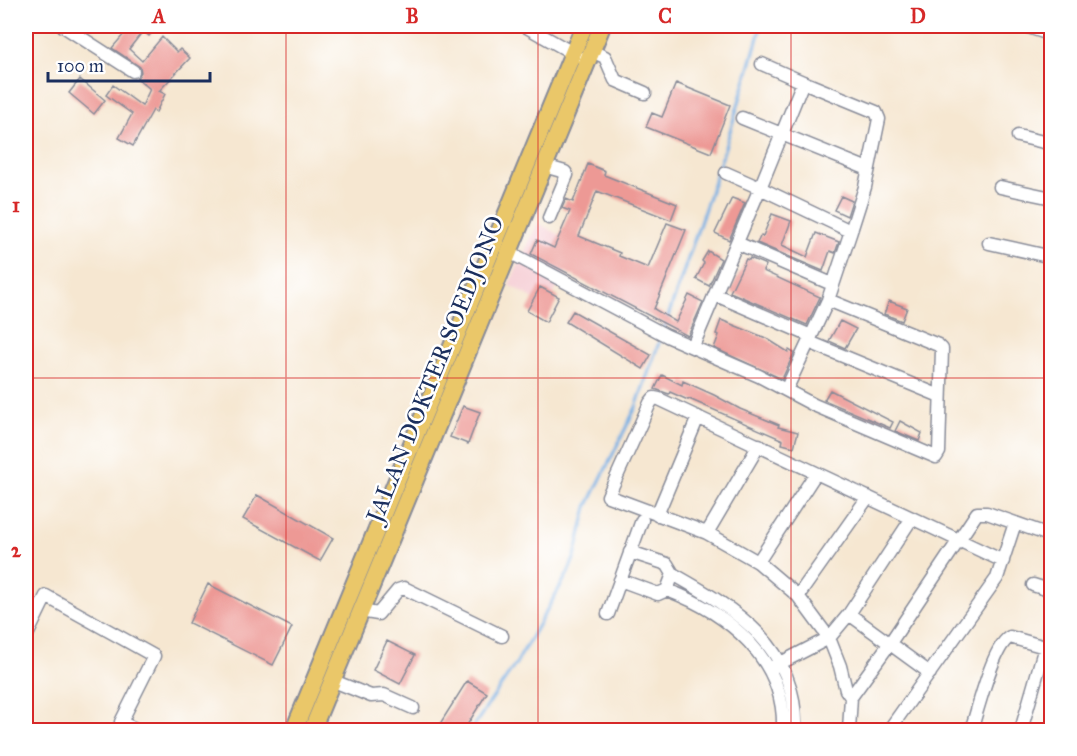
<svg xmlns="http://www.w3.org/2000/svg" width="1077" height="756" viewBox="0 0 1077 756" font-family="'IM FELL Great Primer',serif">
<style>
.built{fill:#f6cfd5}
.lines{fill:none;stroke-linecap:round;stroke-linejoin:round}
.stream{stroke:#74afe5;stroke-width:3}
.building{fill:#ed9995}
.minor-casing{stroke:#888b98;stroke-width:15}
.highway-casing{stroke:#888b98;stroke-width:20}
.minor{stroke:#fff;stroke-width:12}
.highway{stroke:#eac769;stroke-width:16}
.grid{fill:none;stroke:#d62828;stroke-width:1.5;stroke-opacity:0.55}
.labels{text-anchor:middle;stroke-width:5;stroke-linejoin:round;paint-order:stroke}
.street-label{font-size:24px;fill:#1b2f5e;stroke:#fff}
.neatline{fill:none;stroke:#d62828;stroke-width:2}
.grid-label{font-size:20px;text-anchor:middle;font-weight:bold;fill:#d62828}
</style>
<rect width="100%" height="100%" fill="#fff"/>
<filter id="ink" filterUnits="userSpaceOnUse"><feTurbulence type="fractalNoise" baseFrequency=".0167" numOctaves="2"/><feDisplacementMap in="SourceGraphic" scale="12" xChannelSelector="R" yChannelSelector="G"/><feConvolveMatrix kernelMatrix="1 2 1 2 8 2 1 2 1" color-interpolation-filters="sRGB"/></filter>
<filter id="wash" filterUnits="userSpaceOnUse"><feTurbulence type="fractalNoise" baseFrequency=".008" numOctaves="4" result="noise"/><feDisplacementMap in="SourceGraphic" scale="24" xChannelSelector="R" yChannelSelector="G"/><feGaussianBlur stdDeviation="1.35" result="paint"/><feColorMatrix in="noise" values="0 0 0 0 0 0 0 0 0 0 0 0 0 0 0 0 0 1.4 0 .05"/><feComposite in="paint" operator="in"/></filter>
<g filter="url(#wash)">
<rect width="100%" height="100%" fill="#f6e7d1"/>
<path class="built" d="M 538,223 L 580,246 L 547,306 L 509,285 Z"/>
<g class="lines">
<path class="stream" d="M 663,331 C 698,230 733,129 761,26
M 471,730 L 517,662 L 568,573 L 575,556 L 587,507 L 636,407 L 661,337"/>
</g>
<g id="blocks">
<path class="building" d="M 131,26 L 157,26 L 149,36 L 143,31 L 129,49 L 142,61 L 162,37 L 177,52 L 180,49 L 190,58 L 159,91 L 165,94 L 156,112 L 153,110 L 133,146 L 119,138 L 132,114 L 106,95 L 113,85 L 142,106 L 150,89 L 137,78 L 141,72 L 140,67 L 112,48 Z
M 80,79 L 105,100 L 94,114 L 69,93 Z
M 676,83 L 730,105 L 711,153 L 646,127 L 652,113 L 662,117 Z
M 588,164 L 605,171 L 604,175 L 677,204 L 671,220 L 597,191 L 579,236 L 620,253 L 619,256 L 648,268 L 667,223 L 686,230 L 654,309 L 676,322 L 689,295 L 703,302 L 688,336 L 531,254 L 537,240 L 554,248 L 570,211 L 562,208 L 566,199 L 573,202 Z
M 841,196 L 852,201 L 847,216 L 834,210 Z
M 732,198 L 745,203 L 729,240 L 715,233 Z
M 772,214 L 791,221 L 782,245 L 807,257 L 816,233 L 839,242 L 835,253 L 830,251 L 823,271 L 757,243 L 761,235 L 763,236 Z
M 708,251 L 721,259 L 709,286 L 696,279 L 704,263 L 702,261 Z
M 750,258 L 766,265 L 763,271 L 820,297 L 807,325 L 730,292 L 746,259 L 749,260 Z
M 540,287 L 559,297 L 546,322 L 527,311 Z
M 889,301 L 907,308 L 902,321 L 884,314 Z
M 573,311 L 651,355 L 643,369 L 566,322 Z
M 721,320 L 766,338 L 788,352 L 789,350 L 794,353 L 782,379 L 714,348 L 719,335 L 716,334 Z
M 840,321 L 856,329 L 845,348 L 829,341 Z
M 662,375 L 682,385 L 683,381 L 714,395 L 740,409 L 779,425 L 778,427 L 798,432 L 794,447 L 782,444 L 783,440 L 689,399 L 688,400 L 670,392 L 669,394 L 655,389 Z
M 830,390 L 893,422 L 890,428 L 824,400 Z
M 463,406 L 480,412 L 468,444 L 450,437 Z
M 900,421 L 922,433 L 919,441 L 895,431 Z
M 257,495 L 333,538 L 320,561 L 243,519 Z
M 208,584 L 292,627 L 273,665 L 189,623 Z
M 387,641 L 415,655 L 400,684 L 373,670 Z
M 467,681 L 487,693 L 464,730 L 436,730 Z"/>
</g>
</g>
<g filter="url(#ink)">
<use href="#blocks" fill-opacity="0" stroke="#888b98" stroke-width="1.5"/>
<g class="lines">
<defs>
<path id="minor" d="M 63,26 L 133,71
M 525,26 L 578,56
M 1025,26 L 1052,35
M 591,51 L 605,57 L 615,80 L 645,93
M 762,64 L 803,82
M 742,118 L 868,169
M 1018,136 L 1052,144
M 544,166 L 565,172 L 567,175 L 549,218
M 726,173 L 760,188 L 803,82 L 876,112 L 879,119 L 865,187 L 851,231
M 1000,187 L 1052,198
M 737,243 L 832,284
M 989,243 L 1052,257
M 509,252 L 667,336 L 759,376 L 814,405 L 936,457 L 939,452 L 942,349 L 938,345 L 828,300
M 716,295 L 811,336
M 809,342 L 940,396
M 693,346 L 760,188 L 844,228 L 851,231 L 828,300 L 786,390
M 657,515 L 698,417
M 707,533 L 759,445
M 758,562 L 816,473
M 673,574 C 737,610 798,647 795,730
M 620,580 L 658,594 L 667,590 L 673,574 L 667,564 L 630,552
M 1033,585 L 1052,591
M 667,590 C 728,613 786,659 783,730
M 798,596 L 868,497
M 360,611 L 378,614 L 398,590 L 404,588 L 502,636
M 608,614 L 642,520
M 849,614 L 930,673
M 26,637 L 46,596 L 154,656 L 121,722 L 137,730
M 769,669 L 829,638 L 849,614 L 912,518
M 331,680 L 371,696 L 384,695 L 413,708
M 851,697 L 890,643 L 977,513 L 987,513 L 1052,536
M 849,730 L 851,697 L 846,690 L 840,666 L 829,638 L 798,596 L 758,562 L 707,533 L 608,496 L 650,403 L 654,398 L 659,399 L 1003,561
M 889,730 L 997,578 L 1015,523
M 971,730 C 978,710 993,645 1010,637 L 1052,649
M 1021,730 L 1045,647"/>
<path id="highway" d="M 294,730 L 584,26
M 312,730 L 602,26"/>
</defs>
<use href="#minor" class="minor-casing"/>
<use href="#highway" class="highway-casing"/>
<use href="#minor" class="minor"/>
<use href="#highway" class="highway"/>
</g>
</g>
<path class="grid" d="M 286,26 L 286,730M 538,26 L 538,730M 791,26 L 791,730M 26,378 L 1052,378"/>
<g class="labels">
<g class="street-label">
<text transform="translate(435 369) rotate(-68)" y="8">JALAN DOKTER SOEDJONO</text>
</g>
</g>
<rect width="1077" height="756" fill="none" stroke="#fff" stroke-width="66"/>
<path d="M48 72v9h162v-9" fill="none" stroke="#1b2f5e" stroke-width="3"/>
<text x="57" y="72" font-size="18" fill="#1b2f5e" stroke="#ffffff" stroke-width="4.5" paint-order="stroke">100 m</text>
<rect x="33" y="33" width="1011" height="690" class="neatline"/>
<g class="grid-label">
<text x="159" y="23">A</text>
<text x="412" y="23">B</text>
<text x="665" y="23">C</text>
<text x="918" y="23">D</text>
<text x="16" y="212">1</text>
<text x="16" y="557">2</text>
</g>
</svg>
